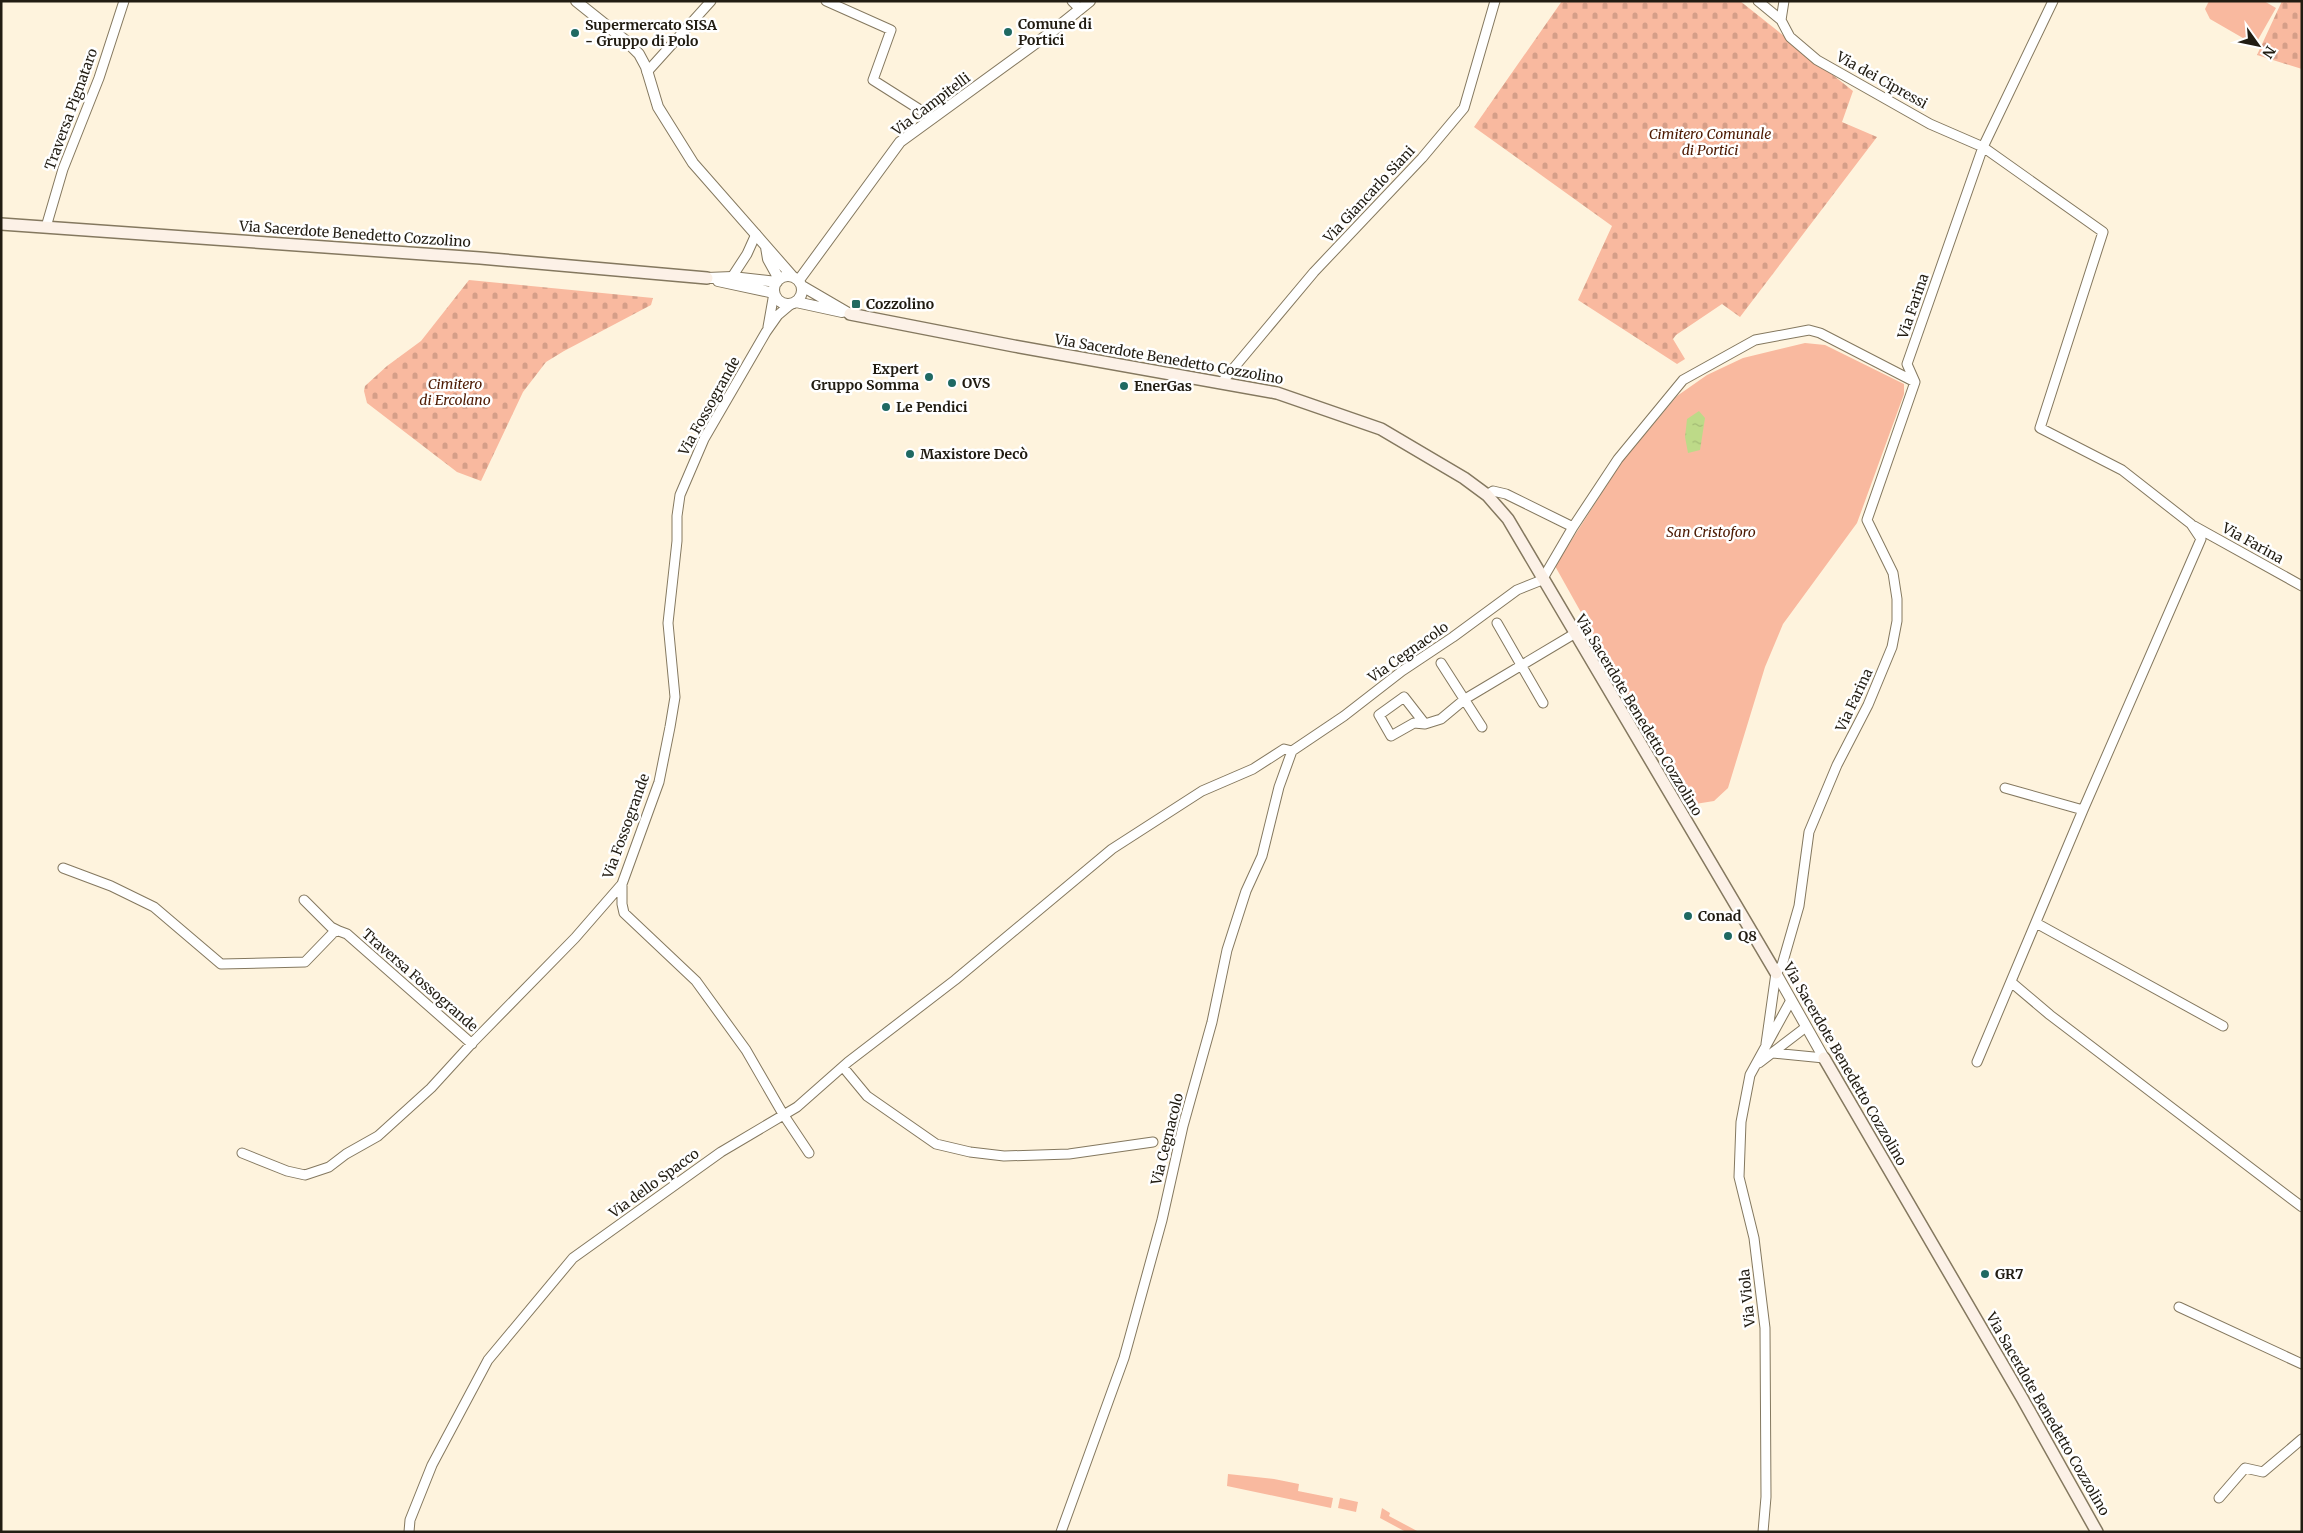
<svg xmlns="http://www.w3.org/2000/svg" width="2303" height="1533" viewBox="0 0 2303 1533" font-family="Merriweather,serif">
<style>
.green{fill:#f9b99f}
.cemetery{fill:url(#cemetery-stones)}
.water{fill:url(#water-ripples)}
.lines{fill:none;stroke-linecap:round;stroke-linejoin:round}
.minor-casing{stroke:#84785f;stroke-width:11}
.tertiary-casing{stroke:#84785f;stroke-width:12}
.secondary-casing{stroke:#84785f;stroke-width:14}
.minor{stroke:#fff;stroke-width:9}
.tertiary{stroke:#fff;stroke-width:10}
.secondary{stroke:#fcf1e7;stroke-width:11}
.poi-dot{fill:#1f6962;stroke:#fff;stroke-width:2}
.labels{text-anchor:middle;stroke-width:5;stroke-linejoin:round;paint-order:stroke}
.poi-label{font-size:14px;font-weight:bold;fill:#211c12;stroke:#fff;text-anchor:start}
.street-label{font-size:14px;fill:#211c12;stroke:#fff}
.park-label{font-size:14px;font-style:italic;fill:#4c1901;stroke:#fff}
</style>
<defs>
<pattern id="cemetery-stones" width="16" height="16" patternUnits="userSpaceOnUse" patternTransform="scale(1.25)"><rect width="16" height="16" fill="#f9b99f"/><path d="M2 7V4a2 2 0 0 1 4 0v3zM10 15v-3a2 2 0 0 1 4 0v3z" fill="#d59e88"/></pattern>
<pattern id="water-ripples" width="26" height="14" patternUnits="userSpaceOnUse" patternTransform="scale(1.25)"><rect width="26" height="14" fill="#bdda88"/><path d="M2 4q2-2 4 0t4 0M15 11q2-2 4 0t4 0" fill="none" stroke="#a2ba74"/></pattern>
</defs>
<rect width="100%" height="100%" fill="#fef3dd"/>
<path class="green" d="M 2209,1 L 2264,1 L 2276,8 L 2255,45 L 2210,19 L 2205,9 Z
M 1805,343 L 1825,345 L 1904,384 L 1904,394 L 1857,523 L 1783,624 L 1765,667 L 1728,788 L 1714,801 L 1689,805 L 1555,566 L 1621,463 L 1677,396 L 1707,375 L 1743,358 Z
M 1228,1474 L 1274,1479 L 1299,1484 L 1298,1491 L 1333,1498 L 1331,1508 L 1227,1486 Z
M 1340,1498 L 1358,1502 L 1356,1512 L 1338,1508 Z
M 1382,1508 L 1390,1513 L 1389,1516 L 1419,1532 L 1406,1532 L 1380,1518 Z"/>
<path class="cemetery" d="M 1562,1 L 1740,1 L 1853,91 L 1842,122 L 1877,137 L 1740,317 L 1722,304 L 1676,335 L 1673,339 L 1685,359 L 1677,364 L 1578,300 L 1612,226 L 1474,127 Z
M 2282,1 L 2302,1 L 2302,69 L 2257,55 Z
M 469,280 L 653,298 L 651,305 L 564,351 L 546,362 L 523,392 L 481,481 L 457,472 L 367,403 L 364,391 L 365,386 L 387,366 L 421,341 Z"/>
<path class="water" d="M 1699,411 L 1705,418 L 1700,450 L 1688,453 L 1685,437 L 1687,419 Z"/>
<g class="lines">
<defs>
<path id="minor" d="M 826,1 L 891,30 L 873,80 L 933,118
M 1072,1 L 1080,9
M 1758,1 L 1781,20 L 1790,37 L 1817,60 L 1930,124 L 1983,147 L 2053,1
M 1781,20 L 1784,1
M 647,72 L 711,1
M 46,227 L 63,169 L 99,78 L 124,1
M 732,277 L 747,254 L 756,234
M 768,327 L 774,293
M 1222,382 L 1314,272 L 1422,158 L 1464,108 L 1495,1
M 1487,495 L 1493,491 L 1506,494 L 1573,527
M 2194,526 L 2302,586
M 1497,623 L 1543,703
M 1441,663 L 1482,727
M 1425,724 L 1414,723 L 1391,736 L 1379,715 L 1404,697 L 1425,724 L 1441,719 L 1465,699 L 1574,634
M 2005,788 L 2083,810
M 63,868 L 111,886 L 154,907 L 221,964 L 305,962 L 334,932 L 339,931 L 347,934 L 472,1044
M 622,884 L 622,904 L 624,913 L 696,981 L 746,1050 L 783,1114 L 809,1153
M 304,900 L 331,927 L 339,931
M 2036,923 L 2223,1026
M 2011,982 L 2050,1015 L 2302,1207
M 1766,1044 L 1776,973 L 1782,965 L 1799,906 L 1809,832 L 1837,765 L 1868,705 L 1892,647 L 1897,621 L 1897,599 L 1893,573 L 1867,520 L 1915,382 L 1907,364 L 1983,147 L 2103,232 L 2040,428 L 2122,470 L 2191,524 L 2201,539 L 2083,810 L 1977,1062
M 1773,1053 L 1824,1058
M 1759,1063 L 1806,1027
M 843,1067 L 867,1096 L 936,1144 L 970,1152 L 1004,1156 L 1069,1154 L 1153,1142
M 242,1153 L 287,1171 L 305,1175 L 329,1167 L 346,1154 L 378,1136 L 431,1088 L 473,1042 L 575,938 L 622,884 L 659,782 L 670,727 L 675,697 L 668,623 L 677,541 L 677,516 L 680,495 L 704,439 L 766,332 L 778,315 L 791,304
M 2179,1307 L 2302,1364
M 2219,1498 L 2245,1468 L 2263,1472 L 2302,1439
M 409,1532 L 410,1520 L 432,1465 L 488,1360 L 573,1258 L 721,1152 L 797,1107 L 848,1062 L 955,980 L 1112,849 L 1202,791 L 1253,769 L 1284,749 L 1292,751 L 1344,716 L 1402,671 L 1453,637 L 1517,590 L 1542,580 L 1573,527 L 1618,459 L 1683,380 L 1755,340 L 1809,330 L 1820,333 L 1915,382
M 1061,1532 L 1124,1358 L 1162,1220 L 1183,1126 L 1212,1022 L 1227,950 L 1246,891 L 1262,856 L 1279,787 L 1292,751
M 1763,1532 L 1766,1497 L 1765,1328 L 1754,1238 L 1739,1177 L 1741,1122 L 1750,1075 L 1790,1002"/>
<path id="tertiary" d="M 576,1 L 626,41 L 639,54 L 646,67 L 658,107 L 693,163 L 793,277
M 766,247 L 768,259 L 779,279
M774 290a14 14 0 1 1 28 0a14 14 0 1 1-28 0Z
M 707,278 L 732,277 L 777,282
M 799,280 L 900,142 L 1054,30 L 1090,1
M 718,281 L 774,293
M 802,286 L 850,314
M 796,302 L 842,312
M 1776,973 L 1824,1058"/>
<path id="secondary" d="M 1,224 L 480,258 L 707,278
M 850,314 L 1014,346 L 1277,393 L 1381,429 L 1464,478 L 1487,495 L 1508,519 L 1776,973
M 1824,1058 L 2022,1398 L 2097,1532"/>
</defs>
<use href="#minor" class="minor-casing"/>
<use href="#tertiary" class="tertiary-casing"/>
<use href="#secondary" class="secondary-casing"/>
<use href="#minor" class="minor"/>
<use href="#tertiary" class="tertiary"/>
<use href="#secondary" class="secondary"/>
</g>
<g class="poi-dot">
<circle cx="1008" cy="32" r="5"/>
<circle cx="575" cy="33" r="5"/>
<rect x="851" y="299" width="10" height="10" rx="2.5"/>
<circle cx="929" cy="377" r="5"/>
<circle cx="952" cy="383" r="5"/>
<circle cx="1124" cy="386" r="5"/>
<circle cx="886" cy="407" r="5"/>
<circle cx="910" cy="454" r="5"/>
<circle cx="1688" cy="916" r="5"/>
<circle cx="1728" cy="936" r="5"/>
<circle cx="1985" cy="1274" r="5"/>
</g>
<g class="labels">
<g class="poi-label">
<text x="1018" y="29">Comune di<tspan x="1018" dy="16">Portici</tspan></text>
<text x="585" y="30">Supermercato SISA<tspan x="585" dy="16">- Gruppo di Polo</tspan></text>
<text x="866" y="309">Cozzolino</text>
<text x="919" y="374" text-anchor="end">Expert<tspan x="919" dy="16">Gruppo Somma</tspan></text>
<text x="962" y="388">OVS</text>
<text x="1134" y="391">EnerGas</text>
<text x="896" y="412">Le Pendici</text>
<text x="920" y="459">Maxistore Decò</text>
<text x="1698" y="921">Conad</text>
<text x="1738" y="941">Q8</text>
<text x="1995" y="1279">GR7</text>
</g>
<g class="street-label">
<text transform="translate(1882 80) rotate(29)" y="5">Via dei Cipressi</text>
<text transform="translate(931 104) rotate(-37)" y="5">Via Campitelli</text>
<text transform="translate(71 109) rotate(-70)" y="5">Traversa Pignataro</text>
<text transform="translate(1369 194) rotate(-47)" y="5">Via Giancarlo Siani</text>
<text transform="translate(355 234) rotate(4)" y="5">Via Sacerdote Benedetto Cozzolino</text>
<text transform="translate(1913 306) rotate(-71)" y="5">Via Farina</text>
<text transform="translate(1169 359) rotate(10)" y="5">Via Sacerdote Benedetto Cozzolino</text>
<text transform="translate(709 406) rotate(-61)" y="5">Via Fossogrande</text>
<text transform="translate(2253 543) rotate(29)" y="5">Via Farina</text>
<text transform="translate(1408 652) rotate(-35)" y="5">Via Cegnacolo</text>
<text transform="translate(1854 700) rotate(-65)" y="5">Via Farina</text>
<text transform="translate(1639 715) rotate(59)" y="5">Via Sacerdote Benedetto Cozzolino</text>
<text transform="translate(626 826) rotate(-70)" y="5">Via Fossogrande</text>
<text transform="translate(420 980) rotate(41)" y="5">Traversa Fossogrande</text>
<text transform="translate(1845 1064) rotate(60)" y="5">Via Sacerdote Benedetto Cozzolino</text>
<text transform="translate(1167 1139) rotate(-76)" y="5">Via Cegnacolo</text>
<text transform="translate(654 1183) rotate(-36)" y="5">Via dello Spacco</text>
<text transform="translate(1747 1298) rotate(-96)" y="5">Via Viola</text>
<text transform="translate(2048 1414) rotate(60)" y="5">Via Sacerdote Benedetto Cozzolino</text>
</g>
<g class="park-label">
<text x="1710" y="139">Cimitero Comunale<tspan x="1710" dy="16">di Portici</tspan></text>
<text x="455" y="389">Cimitero<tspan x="455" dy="16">di Ercolano</tspan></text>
<text x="1711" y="537">San Cristoforo</text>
</g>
</g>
<rect width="2303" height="1533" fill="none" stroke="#211c12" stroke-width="5"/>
<g transform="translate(2258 45) rotate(123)" stroke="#ffffff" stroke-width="4" paint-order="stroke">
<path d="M0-4L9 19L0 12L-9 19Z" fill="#211c12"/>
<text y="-8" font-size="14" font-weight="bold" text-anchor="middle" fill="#211c12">N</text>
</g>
</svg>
